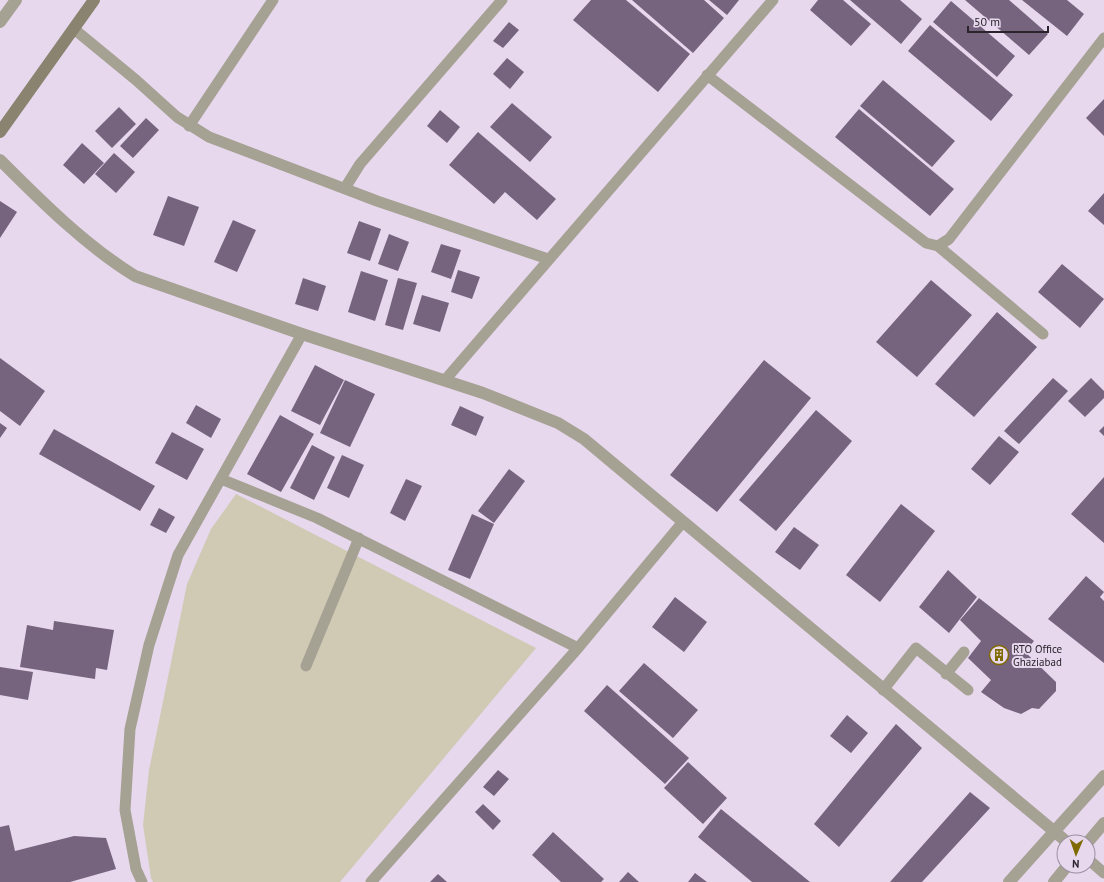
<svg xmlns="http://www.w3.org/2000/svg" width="1104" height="882" viewBox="0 0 1104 882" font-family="'PT Sans',sans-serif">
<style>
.green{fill:#d0cab5}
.building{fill:#76647e}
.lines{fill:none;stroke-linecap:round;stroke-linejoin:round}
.minor{stroke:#a5a193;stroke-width:11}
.tertiary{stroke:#a5a193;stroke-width:12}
.secondary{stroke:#89836f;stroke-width:12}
.labels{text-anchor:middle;stroke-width:4;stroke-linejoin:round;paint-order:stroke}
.poi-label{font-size:11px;fill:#29232b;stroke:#e7d8ee;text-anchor:start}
</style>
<rect width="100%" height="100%" fill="#e7d8ee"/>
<path class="green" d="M 236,494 L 536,648 L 340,882 L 153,882 L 151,878 L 143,825 L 149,770 L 187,584 L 211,529 Z"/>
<path class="building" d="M 591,0 L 626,0 L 690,54 L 658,92 L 573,20 Z
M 632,0 L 704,0 L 724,18 L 693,53 Z
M 709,0 L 739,0 L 727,15 Z
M 818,0 L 843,0 L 871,24 L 851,46 L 810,10 Z
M 850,0 L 900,0 L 922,19 L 901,44 Z
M 965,0 L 1009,0 L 1048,34 L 1029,55 Z
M 1022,0 L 1067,0 L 1084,14 L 1067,36 Z
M 951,1 L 1015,56 L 997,77 L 933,22 Z
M 509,22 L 519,30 L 503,48 L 493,41 Z
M 930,25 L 1013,95 L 991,121 L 908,51 Z
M 507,58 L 524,72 L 510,89 L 493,74 Z
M 883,80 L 955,141 L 932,167 L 860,106 Z
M 1104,99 L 1104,136 L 1086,118 Z
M 512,103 L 552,137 L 530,162 L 490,127 Z
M 119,107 L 136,124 L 112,148 L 95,131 Z
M 859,109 L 954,189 L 930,216 L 835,137 Z
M 440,110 L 460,127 L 447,143 L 427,126 Z
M 146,118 L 159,130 L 133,158 L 120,146 Z
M 478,132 L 556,199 L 537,220 L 505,192 L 494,204 L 449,165 Z
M 82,143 L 104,163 L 84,184 L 63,165 Z
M 114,153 L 135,172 L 116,193 L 95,174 Z
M 1104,193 L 1104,225 L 1088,211 Z
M 168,196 L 199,207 L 184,246 L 153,235 Z
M 0,201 L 17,212 L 0,238 Z
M 233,220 L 256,230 L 237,272 L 214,262 Z
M 359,221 L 381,229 L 370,261 L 347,253 Z
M 389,234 L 409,242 L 398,271 L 378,264 Z
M 441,244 L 461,250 L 451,279 L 431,272 Z
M 1062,264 L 1104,299 L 1080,328 L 1038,292 Z
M 458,270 L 480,277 L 472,299 L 451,292 Z
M 361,271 L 388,280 L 375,321 L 348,312 Z
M 303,278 L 326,286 L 318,311 L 295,304 Z
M 398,278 L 417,283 L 403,330 L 385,325 Z
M 931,280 L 972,315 L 917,377 L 876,342 Z
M 422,295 L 449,303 L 440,332 L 413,324 Z
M 997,312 L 1037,347 L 974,417 L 935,384 Z
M 0,358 L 45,391 L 20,426 L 0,411 Z
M 764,360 L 811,398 L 717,512 L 670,475 Z
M 315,365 L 344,380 L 320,425 L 291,411 Z
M 1053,378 L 1068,391 L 1019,444 L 1004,431 Z
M 1091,378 L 1104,391 L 1104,398 L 1085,417 L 1068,401 Z
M 345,380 L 375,394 L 350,447 L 320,433 Z
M 196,405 L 221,419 L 211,438 L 186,423 Z
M 460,406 L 484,417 L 476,436 L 451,425 Z
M 816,410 L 852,441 L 776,531 L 739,500 Z
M 280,415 L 314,434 L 281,492 L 247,474 Z
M 0,423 L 7,428 L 0,438 Z
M 1104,426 L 1104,436 L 1099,431 Z
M 54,429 L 155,486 L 140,511 L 39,454 Z
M 172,432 L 204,449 L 187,480 L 155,463 Z
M 999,436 L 1019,452 L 990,485 L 971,469 Z
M 312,445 L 335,457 L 314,500 L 290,488 Z
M 342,455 L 364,465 L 349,498 L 327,488 Z
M 509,469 L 525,481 L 494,523 L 478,511 Z
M 1104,477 L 1104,543 L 1071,514 Z
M 406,479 L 422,486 L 405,521 L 390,513 Z
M 901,504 L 935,531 L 880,602 L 846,575 Z
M 159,508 L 175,517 L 166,533 L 150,525 Z
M 472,514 L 494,524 L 470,579 L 448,570 Z
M 794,527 L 819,545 L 800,570 L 775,552 Z
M 948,570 L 977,597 L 949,633 L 919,607 Z
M 1086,576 L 1104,592 L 1100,597 L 1104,601 L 1104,663 L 1048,619 Z
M 675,597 L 707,622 L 684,652 L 652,627 Z
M 979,598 L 1034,641 L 1025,652 L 1056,682 L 1056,691 L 1039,709 L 1032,708 L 1021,714 L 1004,708 L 981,692 L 991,680 L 968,658 L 981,641 L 960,620 Z
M 54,621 L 114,630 L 107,670 L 96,668 L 95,679 L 20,667 L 27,625 L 53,630 Z
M 644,663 L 698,710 L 673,738 L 619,691 Z
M 0,667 L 33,672 L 28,700 L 0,695 Z
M 607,685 L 689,758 L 665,784 L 584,711 Z
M 847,715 L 868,733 L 851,753 L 830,736 Z
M 896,724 L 922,748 L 839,847 L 814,824 Z
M 688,762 L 727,798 L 703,824 L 664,788 Z
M 498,770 L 509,779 L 494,796 L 483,787 Z
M 970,792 L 990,808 L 922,882 L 890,882 Z
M 483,804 L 501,821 L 493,830 L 475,812 Z
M 721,809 L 810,882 L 752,882 L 698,837 Z
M 9,825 L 15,851 L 74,836 L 106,838 L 116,869 L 70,882 L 0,882 L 0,827 Z
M 553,832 L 604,879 L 601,882 L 561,882 L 532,855 Z
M 628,872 L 639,882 L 619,882 Z
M 695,873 L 707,882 L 688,882 Z
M 438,874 L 447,882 L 430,882 Z"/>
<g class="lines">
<path class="minor" d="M 74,29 L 136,80 L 177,117 L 209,137 L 377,201 L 548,259
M 707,75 L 926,243 L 938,246 L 949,239 L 1104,38
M 189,126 L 273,0
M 345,188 L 360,164 L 502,0
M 938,246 L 1043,334
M 445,380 L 773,0
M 221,479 L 317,518 L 578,648
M 306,666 L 359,538
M 946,674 L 964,652
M 883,690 L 916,648 L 968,690
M 1088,859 L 1104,873
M 142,882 L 136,869 L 125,810 L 130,729 L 149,645 L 178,555 L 302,334
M 371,882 L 578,648 L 682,523"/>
<path class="tertiary" d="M 0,22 L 16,0
M 0,160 C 42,202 85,245 135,276 L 302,334 L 483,393 L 558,423 L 584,439 L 1067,842
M 1088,842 L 1104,823
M 1009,882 L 1104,776
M 1054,882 L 1067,866"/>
<path class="secondary" d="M 0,132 L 94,0"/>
</g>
<defs>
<symbol id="building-ring" viewBox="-11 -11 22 22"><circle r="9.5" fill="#e7d8ee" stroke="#806a02" stroke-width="1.5"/><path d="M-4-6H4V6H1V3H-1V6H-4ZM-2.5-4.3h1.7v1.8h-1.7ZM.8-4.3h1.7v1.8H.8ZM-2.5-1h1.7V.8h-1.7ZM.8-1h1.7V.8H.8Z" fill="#806a02"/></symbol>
</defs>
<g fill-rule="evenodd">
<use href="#building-ring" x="988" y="644" width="22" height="22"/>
</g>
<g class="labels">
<g class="poi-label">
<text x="1013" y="653">RTO Office<tspan x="1013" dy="13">Ghaziabad</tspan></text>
</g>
</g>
<g transform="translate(1076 854) rotate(182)"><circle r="19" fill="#e7d8ee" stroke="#9b90a0"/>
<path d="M0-3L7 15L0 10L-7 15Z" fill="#806a02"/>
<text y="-6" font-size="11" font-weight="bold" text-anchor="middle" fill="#29232b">N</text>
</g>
<path d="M968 26v6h80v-6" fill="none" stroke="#29232b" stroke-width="2"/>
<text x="974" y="26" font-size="12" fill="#29232b" stroke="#e7d8ee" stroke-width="3" paint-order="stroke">50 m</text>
</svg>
